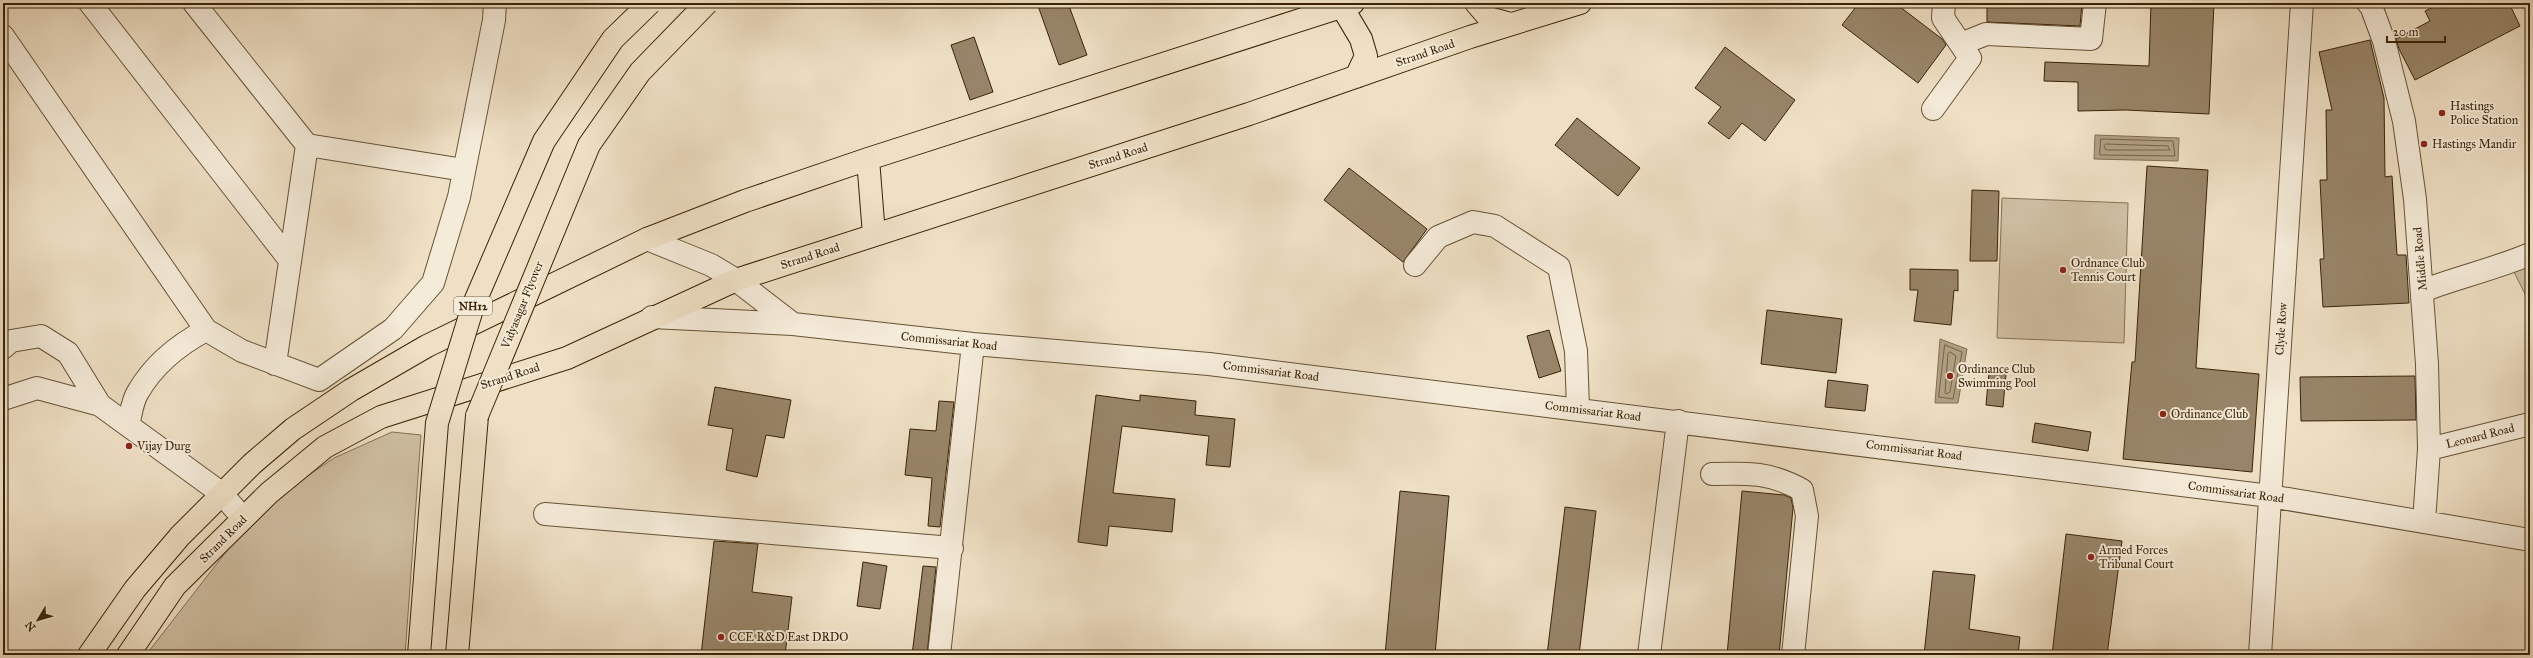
<svg xmlns="http://www.w3.org/2000/svg" width="2533" height="658" viewBox="0 0 2533 658" font-family="'IM FELL Great Primer',serif">
<style>
.green{fill:#d0c0a4;stroke:#847254}
.water{fill:#b1a084;stroke:#816e51}
.lines{fill:none;stroke-linecap:round;stroke-linejoin:round}
.shore{stroke:#756244;stroke-width:1}
.building{fill:#988569;stroke:#392305}
.minor-casing{stroke:#665235;stroke-width:24}
.major-casing{stroke:#392305;stroke-width:24}
.highway-casing{stroke:#392305;stroke-width:24}
.minor{stroke:#f5ebd9;stroke-width:22}
.major{stroke:#efe0c5;stroke-width:22}
.highway{stroke:#efe0c5;stroke-width:22}
.highway-bridge-casing{stroke:#392305;stroke-width:24;stroke-linecap:butt}
.highway-bridge{stroke:#efe0c5;stroke-width:22}
.poi-dot{fill:#8f2418;stroke:#f5ebd9;stroke-width:1.5}
.labels{text-anchor:middle;stroke-width:4;stroke-linejoin:round;paint-order:stroke}
.shield{fill:#f5ebd9;stroke:#715f45;stroke-width:1}
.shield-label{font-size:11px;font-weight:bold;fill:#392305}
.street-label{font-size:12px;fill:#392305;stroke:#f5ebd9}
.poi-label{font-size:12px;fill:#392305;stroke:#f5ebd9;text-anchor:start}
</style>
<rect width="100%" height="100%" fill="#efe0c5"/>
<filter id="stains"><feTurbulence type="fractalNoise" baseFrequency=".005" numOctaves="4"/><feColorMatrix values="0 0 0 0 .2 0 0 0 0 .09 0 0 0 0 .02 0 0 0 .5 -.17"/></filter>
<radialGradient id="worn" r=".72"><stop offset=".6" stop-color="#630" stop-opacity="0"/><stop offset="1" stop-color="#630" stop-opacity=".3"/></radialGradient>
<path class="green" d="M 2002,198 L 2128,203 L 2124,343 L 1997,338 Z
M 2530,262 L 2530,304 L 2513,270 Z
M 392,432 L 421,435 L 405,655 L 146,655 L 260,508 L 334,458 Z"/>
<path class="water" d="M 2095,135 L 2179,138 L 2178,161 L 2094,159 Z
M 1940,339 L 1967,349 L 1958,403 L 1935,403 Z"/>
<g class="lines">
<path class="shore" d="M 2101,139 L 2173,141 L 2175,156 L 2100,155 Z
M 2106,144 L 2168,146 L 2170,150 L 2106,150 L 2104,146 Z
M 1945,345 L 1962,352 L 1953,399 L 1939,397 Z
M 1950,352 L 1956,356 L 1950,392 L 1946,394 L 1945,392 L 1948,354 Z"/>
</g>
<path class="building" d="M 1037,3 L 1068,3 L 1087,55 L 1059,65 Z
M 1859,3 L 1895,3 L 1942,39 L 1946,45 L 1918,83 L 1842,25 Z
M 1987,3 L 2082,3 L 2080,26 L 1987,22 Z
M 2151,3 L 2214,3 L 2209,114 L 2126,110 L 2078,111 L 2078,82 L 2044,81 L 2045,62 L 2149,66 Z
M 2442,3 L 2509,3 L 2520,26 L 2415,80 L 2399,49 L 2396,39 L 2430,21 L 2425,11 Z
M 974,37 L 993,92 L 970,100 L 951,45 Z
M 2370,40 L 2384,98 L 2385,177 L 2392,176 L 2397,255 L 2406,255 L 2409,303 L 2323,307 L 2320,259 L 2324,259 L 2320,180 L 2327,180 L 2326,110 L 2332,110 L 2319,52 Z
M 1725,47 L 1795,100 L 1765,141 L 1742,123 L 1729,139 L 1708,123 L 1721,107 L 1695,88 Z
M 1577,118 L 1640,168 L 1618,196 L 1555,145 Z
M 2147,166 L 2208,170 L 2196,368 L 2259,374 L 2252,472 L 2123,459 L 2132,362 L 2135,362 Z
M 1349,168 L 1427,229 L 1403,262 L 1324,200 Z
M 1972,190 L 1999,191 L 1997,261 L 1970,261 Z
M 1910,269 L 1958,270 L 1958,291 L 1954,290 L 1951,325 L 1914,321 L 1918,290 L 1910,290 Z
M 1767,310 L 1842,319 L 1836,373 L 1761,364 Z
M 1549,330 L 1561,371 L 1539,378 L 1527,336 Z
M 1989,372 L 2006,374 L 2003,407 L 1986,405 Z
M 2415,376 L 2416,420 L 2301,421 L 2300,377 Z
M 1828,380 L 1868,385 L 1865,411 L 1825,407 Z
M 715,387 L 791,400 L 784,438 L 766,435 L 757,477 L 726,470 L 733,429 L 708,425 Z
M 1096,395 L 1140,401 L 1140,395 L 1196,401 L 1195,415 L 1235,419 L 1230,467 L 1206,465 L 1209,436 L 1122,426 L 1113,493 L 1175,499 L 1172,532 L 1109,526 L 1107,546 L 1078,542 Z
M 939,401 L 954,402 L 940,527 L 928,526 L 932,478 L 905,475 L 910,429 L 936,431 Z
M 2035,423 L 2091,432 L 2088,451 L 2032,442 Z
M 1400,491 L 1449,496 L 1435,655 L 1385,655 Z
M 1742,491 L 1784,495 L 1791,498 L 1793,508 L 1779,655 L 1727,655 Z
M 1565,507 L 1596,511 L 1579,655 L 1547,655 Z
M 2066,534 L 2122,541 L 2107,655 L 2052,655 Z
M 714,541 L 758,544 L 752,592 L 792,597 L 785,655 L 701,655 Z
M 863,562 L 887,566 L 880,609 L 857,606 Z
M 923,566 L 936,567 L 927,655 L 912,655 Z
M 1933,571 L 1975,575 L 1969,629 L 2020,637 L 2018,655 L 1924,655 Z"/>
<g class="lines">
<defs>
<path id="minor" d="M 90,3 L 289,259
M 194,3 L 307,145 L 464,170
M 2368,3 L 2371,6 L 2384,41 L 2404,121 L 2415,199 L 2427,364 L 2429,449 L 2424,522
M 3,36 L 206,330 L 242,351 L 319,380 L 393,329 L 433,283 L 459,197 L 494,20 L 495,3
M 1961,44 L 1986,34 L 2091,39 L 2095,3
M 1933,109 L 1970,58 L 1943,18 L 1944,3
M 647,239 L 711,265 L 736,280 L 793,324
M 1415,265 L 1438,237 L 1473,222 L 1495,226 L 1559,267 L 1576,351 L 1578,409
M 2422,291 C 2458,277 2495,269 2530,254
M 652,317 L 793,324 L 973,344 L 1209,364 L 2270,496 L 2530,540
M 3,348 L 11,341 L 41,336 L 68,353 L 100,405 L 221,493 L 243,518
M 275,364 L 307,145
M 3,399 L 37,388 L 100,405
M 128,425 C 131,415 132,401 138,392 C 154,364 178,345 206,330
M 2429,449 L 2530,424
M 1712,474 C 1747,473 1770,472 1802,490 L 1807,516 L 1793,655
M 545,514 L 952,548
M 939,655 L 973,344
M 1649,655 L 1678,421
M 2260,655 L 2302,3"/>
<path id="major" d="M 1476,3 L 1489,18 L 1511,24
M 1342,7 L 1361,39 L 1366,56 L 1356,77
M 868,159 L 874,235
M 89,655 L 135,589 L 180,536 L 252,464 L 293,429 L 351,390 L 427,346 L 647,239 L 745,201 L 868,159 L 1353,3
M 128,655 L 175,586 L 269,493 L 325,447 L 381,417 L 567,358 L 736,280 L 1249,114 L 1470,37 L 1580,3"/>
<path id="highway" d="M 457,655 L 477,416"/>
</defs>
<use href="#minor" class="minor-casing"/>
<use href="#major" class="major-casing"/>
<use href="#highway" class="highway-casing"/>
<use href="#minor" class="minor"/>
<use href="#major" class="major"/>
<use href="#highway" class="highway"/>
<defs>
<path id="highway-bridge" d="M 477,416 L 589,145 L 640,72 L 707,3
M 419,655 L 437,423 L 473,306 L 544,141 L 613,39 L 650,3"/>
</defs>
<use href="#highway-bridge" class="highway-bridge-casing"/>
<use href="#highway-bridge" class="highway-bridge"/>
</g>
<g class="poi-dot">
<circle cx="2442" cy="113" r="4"/>
<circle cx="2424" cy="144" r="4"/>
<circle cx="2063" cy="270" r="4"/>
<circle cx="1950" cy="376" r="4"/>
<circle cx="2163" cy="414" r="4"/>
<circle cx="129" cy="446" r="4"/>
<circle cx="2091" cy="557" r="4"/>
<circle cx="721" cy="637" r="4"/>
</g>
<g class="labels">
<rect class="shield" x="454" y="297" width="38" height="18" rx="3"/>
<g class="shield-label">
<text x="473" y="310">NH12</text>
</g>
<g class="street-label">
<text transform="translate(1425 53) rotate(-19)" y="4">Strand Road</text>
<text transform="translate(1118 156) rotate(-18)" y="4">Strand Road</text>
<text transform="translate(810 256) rotate(-18)" y="4">Strand Road</text>
<text transform="translate(2420 259) rotate(-95)" y="4">Middle Road</text>
<text transform="translate(522 305) rotate(-68)" y="4">Vidyasagar Flyover</text>
<text transform="translate(2281 329) rotate(-86)" y="4">Clyde Row</text>
<text transform="translate(949 341) rotate(6)" y="4">Commissariat Road</text>
<text transform="translate(1271 371) rotate(7)" y="4">Commissariat Road</text>
<text transform="translate(510 376) rotate(-18)" y="4">Strand Road</text>
<text transform="translate(1593 411) rotate(7)" y="4">Commissariat Road</text>
<text transform="translate(2480 436) rotate(-14)" y="4">Leonard Road</text>
<text transform="translate(1914 450) rotate(7)" y="4">Commissariat Road</text>
<text transform="translate(2236 492) rotate(8)" y="4">Commissariat Road</text>
<text transform="translate(223 539) rotate(-45)" y="4">Strand Road</text>
</g>
<g class="poi-label">
<text x="2450" y="110">Hastings<tspan x="2450" dy="14">Police Station</tspan></text>
<text x="2432" y="148">Hastings Mandir</text>
<text x="2071" y="267">Ordnance Club<tspan x="2071" dy="14">Tennis Court</tspan></text>
<text x="1958" y="373">Ordinance Club<tspan x="1958" dy="14">Swimming Pool</tspan></text>
<text x="2171" y="418">Ordinance Club</text>
<text x="137" y="450">Vijay Durg</text>
<text x="2099" y="554">Armed Forces<tspan x="2099" dy="14">Tribunal Court</tspan></text>
<text x="729" y="641">CCE R&amp;D East DRDO</text>
</g>
</g>
<rect width="2533" height="658" fill="none" stroke="#efe0c5" stroke-width="16"/>
<rect x="4" y="4" width="2525" height="650" fill="none" stroke="#392305" stroke-width="2"/>
<rect x="8" y="8" width="2517" height="642" fill="none" stroke="#392305"/>
<g transform="translate(38 620) rotate(232)" stroke="#f5ebd9" stroke-width="3" paint-order="stroke">
<path d="M0-3L7 15L0 10L-7 15Z" fill="#392305"/>
<text y="-6" font-size="11" font-weight="bold" text-anchor="middle" fill="#392305">N</text>
</g>
<path d="M2387 36v6h58v-6" fill="none" stroke="#392305" stroke-width="2"/>
<text x="2393" y="36" font-size="12" fill="#392305" stroke="#f5ebd9" stroke-width="3" paint-order="stroke">20 m</text>
<rect width="100%" height="100%" filter="url(#stains)"/>
<rect width="100%" height="100%" fill="url(#worn)"/>
</svg>
